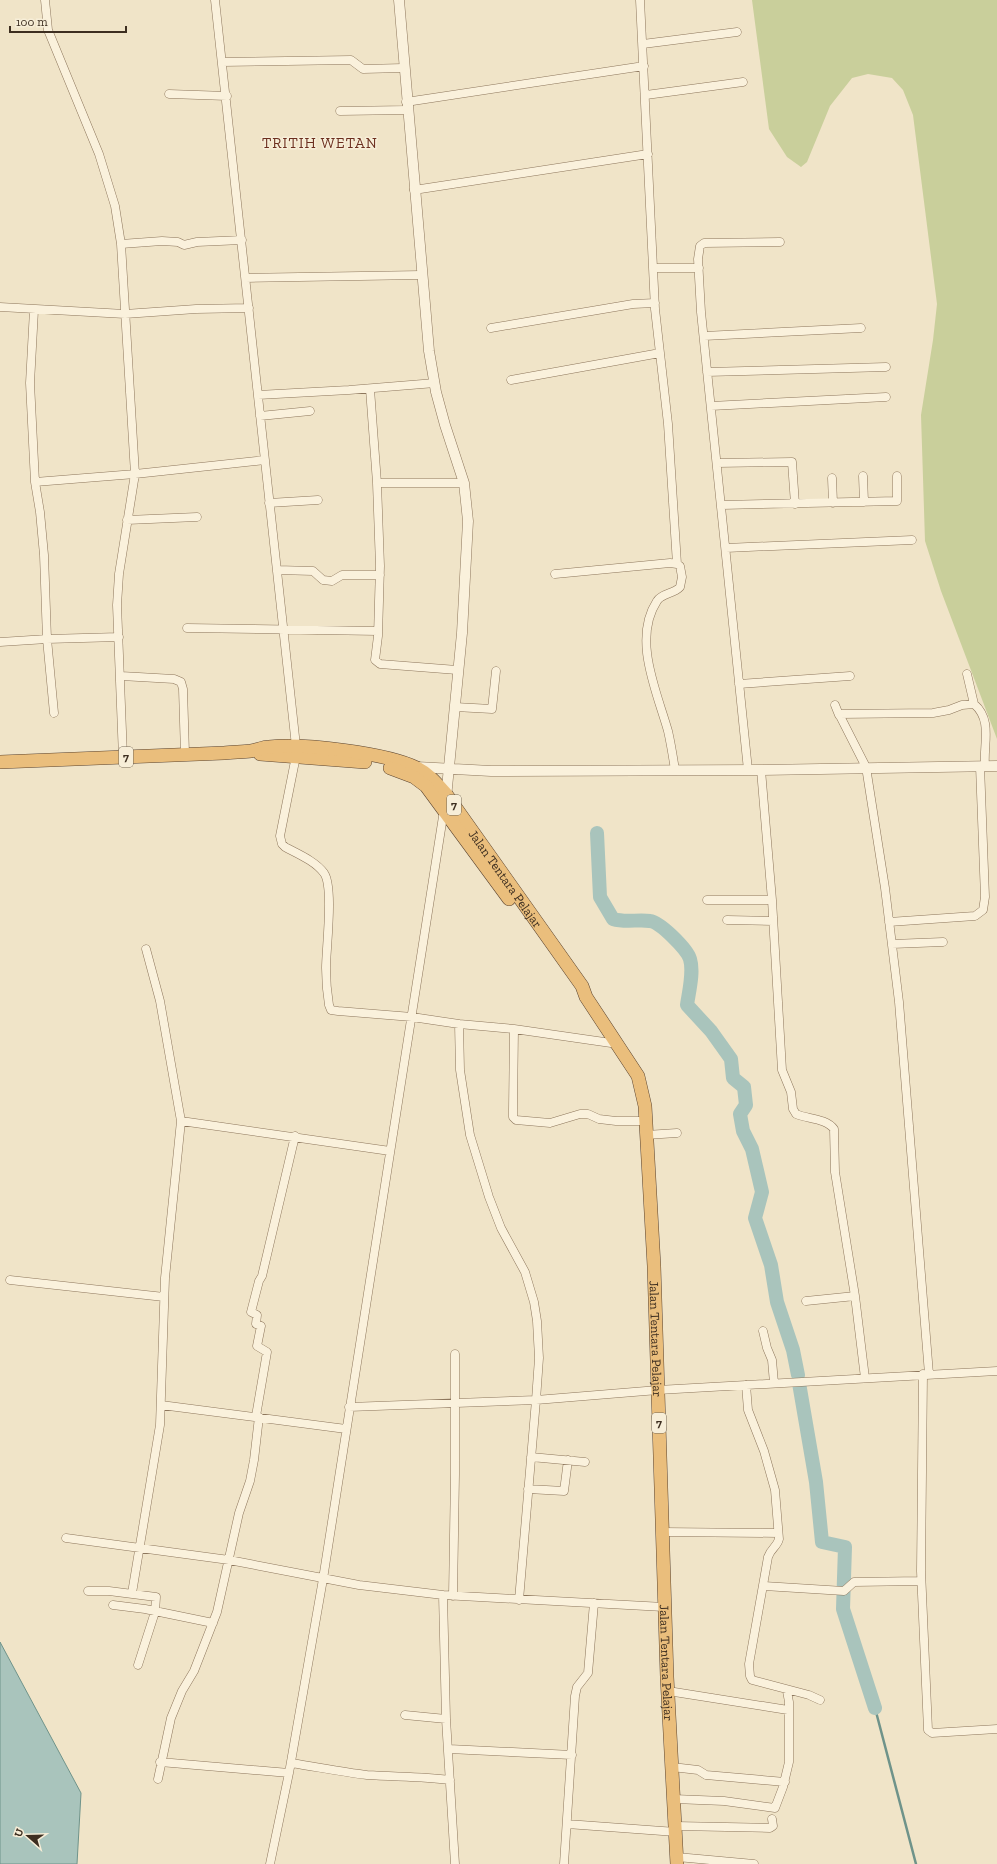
<svg xmlns="http://www.w3.org/2000/svg" width="997" height="1864" viewBox="0 0 997 1864" font-family="'Zilla Slab',serif">
<style>
.green{fill:#c9cf9b}
.water{fill:#a9c4bc;stroke:#6f938a}
.lines{fill:none;stroke-linecap:round;stroke-linejoin:round}
.stream{stroke:#6f938a;stroke-width:2.5}
.river{stroke:#a9c4bc;stroke-width:14}
.minor-casing{stroke:#8d765c;stroke-width:9}
.tertiary-casing{stroke:#8d765c;stroke-width:11}
.trunk-casing{stroke:#5b4430;stroke-width:14}
.minor{stroke:#faf1dc;stroke-width:8}
.tertiary{stroke:#faf1dc;stroke-width:10}
.trunk{stroke:#eabe7c;stroke-width:13}
.labels{text-anchor:middle;stroke-width:3;stroke-linejoin:round;paint-order:stroke}
.shield{fill:#f7eed8;stroke:#756857;stroke-width:1}
.shield-label{font-size:12px;font-weight:bold;fill:#3d2e20}
.street-label{font-size:13px;fill:#3d2e20;stroke:#f7eed8}
.quarter-label{font-size:15px;letter-spacing:1px;fill:#6b2e1e;stroke:#f7eed8}
</style>
<rect width="100%" height="100%" fill="#f0e4c8"/>
<path class="green" d="M 752,0 L 997,0 L 997,739 L 941,591 L 925,541 L 921,415 L 933,340 L 937,304 L 913,115 L 903,90 L 892,78 L 868,74 L 852,78 L 830,106 L 807,162 L 801,167 L 787,157 L 769,129 Z"/>
<path class="water" d="M 0,1642 L 81,1793 L 77,1864 L 0,1864 Z"/>
<g class="lines">
<path class="stream" d="M 875,1708 L 916,1864"/>
<path class="river" d="M 597,833 L 600,897 L 613,919 C 626,923 638,919 650,921 C 660,922 687,949 690,959 C 694,972 689,991 687,1005 L 711,1031 L 731,1059 L 733,1078 L 744,1087 L 746,1105 L 740,1114 L 743,1131 L 752,1149 L 762,1192 L 755,1218 L 771,1265 L 777,1302 L 793,1350 L 798,1375
M 799,1383 L 816,1482 L 822,1542 L 845,1547 L 843,1609 L 875,1708"/>
<defs>
<path id="minor" d="M 45,0 L 48,30 L 99,154 L 115,206 L 121,244 L 135,474 L 119,574 L 117,605 L 123,757
M 215,0 L 296,746
M 640,0 L 655,309 L 668,424 L 677,564
M 643,44 L 737,32
M 222,62 L 351,60 L 363,69 L 403,68
M 169,94 L 227,96
M 646,95 L 743,82
M 406,102 L 644,66
M 340,111 L 407,110
M 414,190 L 648,154
M 121,244 L 162,241 L 178,242 L 184,245 L 197,242 L 242,240
M 653,268 L 699,268
M 246,278 L 421,275
M 0,307 L 125,314 L 196,309 L 249,308
M 34,310 L 30,383 L 35,482 L 40,512 L 44,555 L 47,639 L 54,713
M 491,328 L 633,304 L 655,303
M 704,336 L 861,328
M 707,372 L 886,367
M 511,380 L 660,353
M 370,389 L 377,483 L 464,483
M 258,395 L 349,390 L 435,383
M 711,406 L 886,397
M 260,416 L 310,411
M 717,463 L 792,462 L 795,504
M 863,476 L 864,502
M 832,478 L 833,503
M 35,482 L 135,474 L 265,460
M 377,483 L 380,566 L 378,636 L 375,660 L 380,664 L 457,670
M 269,503 L 318,500
M 722,505 L 897,501 L 897,476
M 127,520 L 197,517
M 726,548 L 912,540
M 277,570 L 313,571 L 323,580 L 332,581 L 342,575 L 380,575
M 555,574 L 670,563 L 677,564 L 680,566 L 682,577 L 680,587 C 674,594 662,593 657,601 C 632,639 657,692 668,731 C 671,744 673,757 675,770
M 187,628 L 378,631
M 0,642 L 47,639 L 119,637
M 967,674 L 974,704
M 121,676 L 174,679 L 181,682 L 183,689 L 185,754
M 739,684 L 850,676
M 835,705 L 839,715
M 455,707 L 492,709 L 496,671
M 296,756 L 280,836 L 282,844 L 285,847 C 298,854 315,861 324,873 C 334,887 326,949 326,968 C 326,981 327,993 329,1005 L 331,1010 L 338,1011 L 412,1017 L 459,1024 L 460,1070 L 470,1135 L 489,1197 L 501,1228 L 525,1272 L 534,1302 L 537,1321 L 539,1358 L 536,1400 L 519,1600
M 748,770 L 701,312 L 698,259 L 700,246 L 704,243 L 780,242
M 761,770 L 772,900 L 782,1070 L 791,1092 L 793,1109 L 796,1114 C 807,1119 826,1118 834,1129 L 835,1172 L 855,1296 L 865,1378
M 707,900 L 772,900
M 727,920 L 773,921
M 889,922 L 975,916 L 983,910 L 985,897 L 980,766
M 892,944 L 943,942
M 459,1024 L 514,1029 L 618,1044
M 514,1029 L 513,1110 L 513,1117 L 516,1120 L 550,1123 L 580,1114 L 588,1114 L 599,1119 L 616,1121 L 645,1121
M 181,1121 L 390,1151
M 646,1135 L 677,1133
M 10,1280 L 164,1297
M 806,1301 L 855,1296
M 763,1331 L 767,1348 L 772,1360 L 774,1383
M 923,1374 L 921,1571 L 928,1730 L 932,1733 L 997,1729
M 929,1374 L 899,1002 L 885,888 L 866,767 L 839,714 L 933,713 L 949,710 L 962,705 L 974,704 C 993,720 983,745 985,766
M 746,1385 L 748,1410 L 764,1451 L 775,1490 L 779,1539 C 777,1547 771,1548 768,1557 L 749,1664 L 750,1676 L 752,1680 L 809,1695 L 820,1700
M 161,1405 L 346,1429
M 349,1407 L 536,1400 L 658,1390 L 997,1371
M 256,1416 L 267,1352 L 257,1346 L 261,1326 L 256,1324 L 257,1315 L 251,1312 L 259,1281 L 262,1276 L 295,1136
M 531,1457 L 585,1462
M 528,1489 L 564,1491 L 568,1460
M 662,1532 L 778,1533
M 66,1538 L 229,1560 L 359,1585 L 443,1595
M 764,1586 L 844,1591 L 854,1582 L 921,1581
M 88,1591 L 109,1591 L 156,1597 L 155,1612 L 138,1665
M 132,1593 L 160,1425 L 165,1278 L 181,1121 L 160,1001 L 146,949
M 453,1596 L 455,1474 L 455,1354
M 113,1605 L 145,1609 L 213,1623
M 668,1691 L 788,1710
M 405,1715 L 446,1719
M 449,1749 L 572,1755
M 160,1762 L 289,1773
M 291,1763 C 317,1767 342,1772 367,1775 C 395,1777 422,1776 450,1780
M 672,1767 L 698,1770 L 706,1775 L 785,1782
M 158,1779 L 171,1718 L 182,1691 L 194,1671 L 217,1612 L 239,1513 L 250,1481 L 254,1460 L 259,1417
M 674,1799 L 724,1801 L 775,1808 L 783,1787 L 789,1762 L 789,1702 L 787,1691
M 567,1824 L 676,1832
M 676,1826 L 770,1828 L 773,1826 L 772,1819
M 677,1857 L 754,1864
M 270,1864 L 289,1773 L 323,1579 L 444,810
M 455,1864 L 446,1719 L 443,1595 L 664,1607
M 564,1864 L 575,1696 L 577,1687 L 588,1673 L 594,1603"/>
<path id="tertiary" d="M 399,0 L 429,351 L 436,392 L 445,425 L 464,483 L 468,521 L 462,633 L 446,798
M 417,767 L 491,771 L 761,770 L 997,766"/>
<g id="trunk">
<path d="M 260,754 L 365,762"/>
<path id="s1" d="M 0,762 L 224,753 C 233,752 242,752 251,751 C 257,750 263,747 269,747 C 303,743 387,753 417,768 C 429,774 437,784 446,794 L 582,986 L 586,997 L 638,1076 L 645,1106 L 654,1266 L 667,1677 L 677,1864"/>
<path d="M 390,768 L 414,777 L 426,786 L 509,899"/>
</g>
</defs>
<use href="#minor" class="minor-casing"/>
<use href="#tertiary" class="tertiary-casing"/>
<use href="#trunk" class="trunk-casing"/>
<use href="#minor" class="minor"/>
<use href="#tertiary" class="tertiary"/>
<use href="#trunk" class="trunk"/>
</g>
<g class="labels">
<g class="shield">
<rect x="119" y="747" width="14" height="20" rx="3"/>
<rect x="447" y="795" width="14" height="20" rx="3"/>
<rect x="652" y="1413" width="14" height="20" rx="3"/>
</g>
<g class="shield-label">
<text x="126" y="761">7</text>
<text x="454" y="809">7</text>
<text x="659" y="1427">7</text>
</g>
<g class="street-label">
<text dy="5" stroke="none"><textPath href="#s1" startOffset="563">Jalan Tentara Pelajar</textPath></text>
<text dy="5" stroke="none"><textPath href="#s1" startOffset="1065">Jalan Tentara Pelajar</textPath></text>
<text dy="5" stroke="none"><textPath href="#s1" startOffset="1389">Jalan Tentara Pelajar</textPath></text>
</g>
<g class="quarter-label">
<text x="320" y="148">TRITIH WETAN</text>
</g>
</g>
<g transform="translate(28 1836) rotate(290)" stroke="#f7eed8" stroke-width="3" paint-order="stroke">
<path d="M0-3L7 15L0 10L-7 15Z" fill="#3d2e20"/>
<text y="-6" font-size="11" font-weight="bold" text-anchor="middle" fill="#3d2e20">U</text>
</g>
<path d="M10 26v6h116v-6" fill="none" stroke="#3d2e20" stroke-width="2"/>
<text x="16" y="26" font-size="12" fill="#3d2e20" stroke="#f7eed8" stroke-width="3" paint-order="stroke">100 m</text>
</svg>
